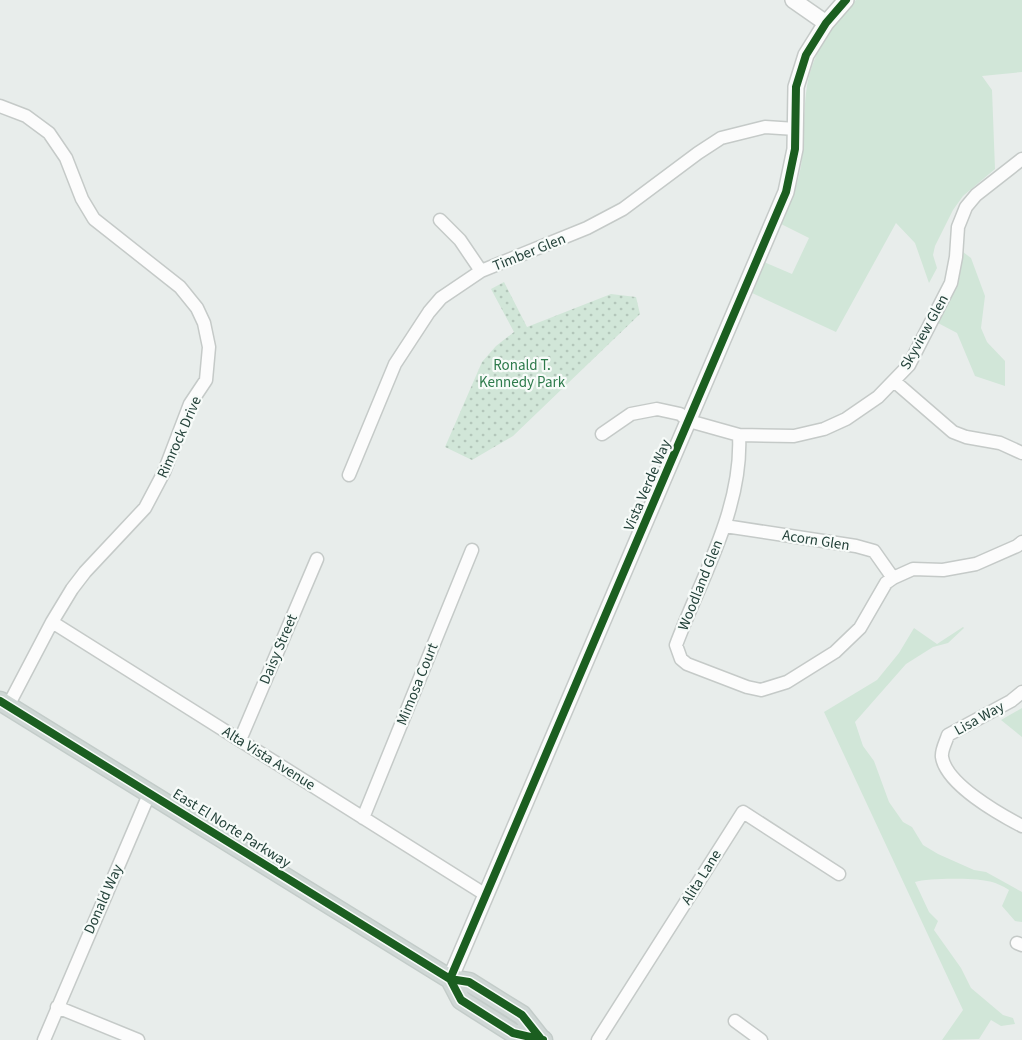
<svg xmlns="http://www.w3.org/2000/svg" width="1022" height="1040" viewBox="0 0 1022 1040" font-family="'Source Sans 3',sans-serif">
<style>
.grass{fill:#d1e6d8}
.park{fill:url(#park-dots)}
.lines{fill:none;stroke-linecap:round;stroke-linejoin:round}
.minor-casing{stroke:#c5cac8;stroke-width:15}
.tertiary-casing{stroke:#c5cac8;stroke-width:18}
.primary-casing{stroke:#c3ccc9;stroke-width:21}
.minor{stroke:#fcfcfc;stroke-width:12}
.tertiary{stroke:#fcfcfc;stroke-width:15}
.primary{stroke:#cfd7d5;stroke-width:18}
.cycleway-casing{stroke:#f7fbf9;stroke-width:11}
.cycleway{stroke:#1b5e20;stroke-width:8}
.labels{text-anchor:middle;stroke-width:4.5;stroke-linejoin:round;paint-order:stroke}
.street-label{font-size:15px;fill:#24423a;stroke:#f7fbf9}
.park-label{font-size:15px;fill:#2d7a4b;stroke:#f7fbf9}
</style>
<defs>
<pattern id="park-dots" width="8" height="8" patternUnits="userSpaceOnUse" patternTransform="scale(1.5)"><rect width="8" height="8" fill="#d1e6d8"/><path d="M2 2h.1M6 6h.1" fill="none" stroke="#b3c6ba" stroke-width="1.8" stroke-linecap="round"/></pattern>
</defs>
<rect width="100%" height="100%" fill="#e8edeb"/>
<path class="grass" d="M 856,0 L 1022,0 L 1022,72 L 982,76 L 992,90 L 995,169 L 963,196 L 953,210 L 935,246 L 933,255 L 937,268 L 929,283 L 915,243 L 896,223 L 836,332 L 752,293 L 764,262 L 792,274 L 809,238 L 781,224 C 791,203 799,183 802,159 C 805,135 803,110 807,86 C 813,52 832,24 856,0 Z
M 963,252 L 971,258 L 985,296 L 981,328 L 987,342 L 1005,361 L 1005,386 L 975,376 L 957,333 L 938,323 C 950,299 960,279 963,252 Z
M 963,627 L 964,628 L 948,643 L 933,647 L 906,664 L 855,722 L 863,746 L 874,761 L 889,802 L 903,822 L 912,827 L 923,845 L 938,854 L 974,870 L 986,872 L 1022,892 L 1022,922 L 1015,921 L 1002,906 L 1009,890 C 1003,886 995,882 987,881 C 972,878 928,878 915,882 L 929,912 L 938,921 L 934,930 L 961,968 L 971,988 L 1003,1015 L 1013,1018 L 1015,1024 L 1001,1026 L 991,1020 L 979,1039 L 942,1040 L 963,1010 L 824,712 L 877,680 L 899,653 L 914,628 L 937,644 Z
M 1022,708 L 1022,737 L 1001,720 Z"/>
<path class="park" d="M 504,282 L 527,327 L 611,294 L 636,297 L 640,314 L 513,436 L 472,460 L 445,447 L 482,362 L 496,346 L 514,332 L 491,289 Z"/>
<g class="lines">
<defs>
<path id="minor" d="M 0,106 L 26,116 L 49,133 L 66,158 L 82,199 L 94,219 L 180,287 L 197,308 L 204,323 L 209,347 L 206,380 L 190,404 L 164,472 L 145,508 L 85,572 L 72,589 L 52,622 L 8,706
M 440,220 L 460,240 L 481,271
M 894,381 L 953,432 L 966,437 L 1000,443 L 1022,453
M 602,434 L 631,414 L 657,409 L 680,414 L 689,421 L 739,435 L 794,436 L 824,429 L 846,419 L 878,397 L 909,365 L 951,283 L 956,257 L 958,227 L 966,207 L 976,195 L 1022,159
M 739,435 C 743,508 701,578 676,645 L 681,659 L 687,664 L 747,687 L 761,690 L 787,682 L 835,652 L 860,628 L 886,583 L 893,578 L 913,569 L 943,570 L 976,564 L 1017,546 L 1022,542
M 349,475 L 395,364 L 429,312 L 441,298 L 481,271 L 587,228 L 623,209 L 698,153 L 721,138 L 765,127 L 796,129
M 725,526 L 856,546 L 874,551 L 893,578
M 52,622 L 486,895
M 1022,692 L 1011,701 L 948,735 C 946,742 941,750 942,757 C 946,784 999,814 1022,826
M 240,740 L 317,559
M 363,818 L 472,550
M 1017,943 L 1022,945
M 57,1007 L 138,1040
M 735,1021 L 761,1040
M 44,1040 L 150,792
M 598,1040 L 743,812 L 839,874"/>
<path id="tertiary" d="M 793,0 L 826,23
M 450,979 L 786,192 L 795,149 L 796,87 L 806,55 L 826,23 L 846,0"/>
<path id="primary" d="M 0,701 L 450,979 L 469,982 L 522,1015 L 541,1039
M 450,979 L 461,1000 L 513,1033 L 543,1040"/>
</defs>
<use href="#minor" class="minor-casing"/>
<use href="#tertiary" class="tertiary-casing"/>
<use href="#primary" class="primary-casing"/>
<use href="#minor" class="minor"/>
<use href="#tertiary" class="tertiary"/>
<use href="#primary" class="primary"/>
<defs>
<path id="cycleway" d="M 0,701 L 450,979 L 469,982 L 522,1015 L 541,1039
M 450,979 L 786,192 L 795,149 L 796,87 L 806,55 L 826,23 L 846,0
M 450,979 L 461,1000 L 513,1033 L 543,1040"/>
</defs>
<use href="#cycleway" class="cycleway-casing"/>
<use href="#cycleway" class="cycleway"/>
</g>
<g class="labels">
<g class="street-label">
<text transform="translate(529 252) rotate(-22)" y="5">Timber Glen</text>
<text transform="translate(924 332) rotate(-61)" y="5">Skyview Glen</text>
<text transform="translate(179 437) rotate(-66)" y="5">Rimrock Drive</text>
<text transform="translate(647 485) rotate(-67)" y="5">Vista Verde Way</text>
<text transform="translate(816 540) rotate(9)" y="5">Acorn Glen</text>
<text transform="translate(700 585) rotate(-68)" y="5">Woodland Glen</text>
<text transform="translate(278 649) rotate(-67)" y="5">Daisy Street</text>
<text transform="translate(417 684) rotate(-68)" y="5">Mimosa Court</text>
<text transform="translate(979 718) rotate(-29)" y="5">Lisa Way</text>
<text transform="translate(269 758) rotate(32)" y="5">Alta Vista Avenue</text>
<text transform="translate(232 828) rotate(32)" y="5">East El Norte Parkway</text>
<text transform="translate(701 877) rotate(-58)" y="5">Alita Lane</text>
<text transform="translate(103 899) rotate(-66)" y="5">Donald Way</text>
</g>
<g class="park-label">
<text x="522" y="370">Ronald T.<tspan x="522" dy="17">Kennedy Park</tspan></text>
</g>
</g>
</svg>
